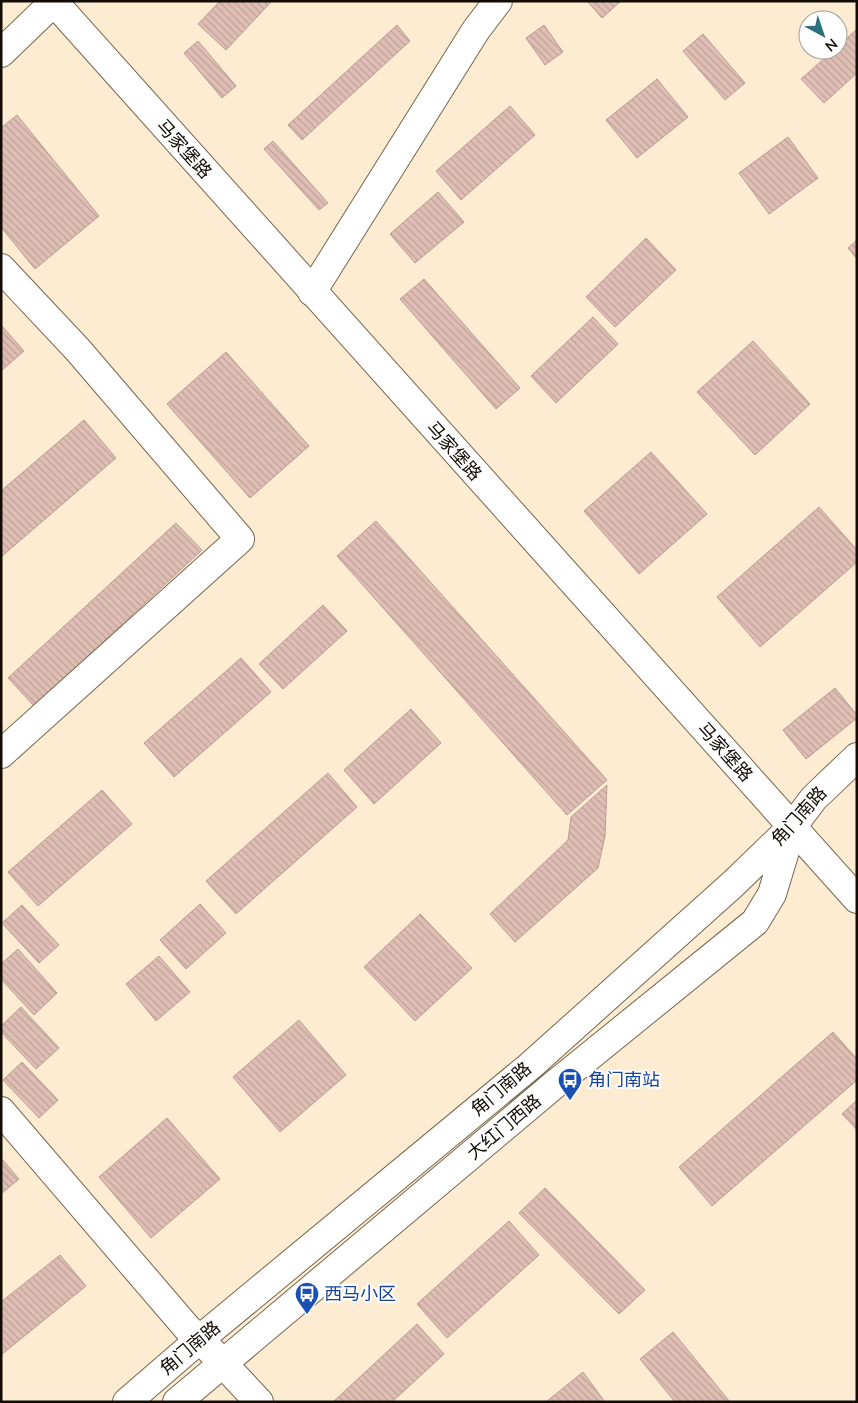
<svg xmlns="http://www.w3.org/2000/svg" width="858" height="1403" viewBox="0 0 858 1403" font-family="Lato,'Noto Sans SC',sans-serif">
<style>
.building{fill:url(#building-back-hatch);stroke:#bc9c93}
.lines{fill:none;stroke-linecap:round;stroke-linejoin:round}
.minor-casing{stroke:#75664e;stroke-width:30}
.major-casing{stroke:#75664e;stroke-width:30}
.minor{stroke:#fff;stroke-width:28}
.major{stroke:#fff;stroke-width:28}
.labels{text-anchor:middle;stroke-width:4;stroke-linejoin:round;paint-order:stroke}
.street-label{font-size:18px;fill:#120c04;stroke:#fff}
.transit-label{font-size:18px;fill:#164399;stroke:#fff;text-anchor:start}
</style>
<defs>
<pattern id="building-back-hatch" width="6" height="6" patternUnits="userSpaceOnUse" patternTransform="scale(1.25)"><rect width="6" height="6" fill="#dfbeb4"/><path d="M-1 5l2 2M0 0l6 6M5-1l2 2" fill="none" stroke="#bea299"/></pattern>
</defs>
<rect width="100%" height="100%" fill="#fdecd1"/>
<path class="building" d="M 220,1 L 272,1 L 226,50 L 198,24 Z
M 587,1 L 621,1 L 602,18 Z
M 397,25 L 410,41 L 302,140 L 288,125 Z
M 544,25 L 563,52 L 545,65 L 526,38 Z
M 857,29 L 857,73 L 824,103 L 801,79 L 834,50 L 838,50 L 838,46 Z
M 703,34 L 745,83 L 725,100 L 683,51 Z
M 198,41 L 236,86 L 222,98 L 184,53 Z
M 657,79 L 688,117 L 637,158 L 606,120 Z
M 510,106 L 535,135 L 461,200 L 436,171 Z
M 17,115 L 99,216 L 35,269 L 1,227 L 1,128 Z
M 788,137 L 818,178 L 769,214 L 739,173 Z
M 273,141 L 328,203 L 319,210 L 264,149 Z
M 438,192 L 464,222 L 415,263 L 390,234 Z
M 646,238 L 676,270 L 615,327 L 586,297 Z
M 857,240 L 857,259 L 848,248 Z
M 424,279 L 520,388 L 496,409 L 400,299 Z
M 593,317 L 618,344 L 556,403 L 531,376 Z
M 1,325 L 24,351 L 1,371 Z
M 753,341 L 810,404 L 755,455 L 697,392 Z
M 226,352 L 309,446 L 250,498 L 167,404 Z
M 84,420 L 116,458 L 1,557 L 1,491 Z
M 651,452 L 707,514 L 639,574 L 584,511 Z
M 819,507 L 857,550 L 857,562 L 760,647 L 717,597 Z
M 376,521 L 607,780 L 567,815 L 337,556 Z
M 176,523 L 202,550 L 34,706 L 8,678 Z
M 323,605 L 347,631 L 283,689 L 259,664 Z
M 241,658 L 271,692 L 174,777 L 144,743 Z
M 835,688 L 857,715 L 857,718 L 806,759 L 783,730 Z
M 411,709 L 441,743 L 374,804 L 344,770 Z
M 328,773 L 357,807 L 236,914 L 206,881 Z
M 607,785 L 605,836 L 598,868 L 515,942 L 490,914 L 568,840 L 571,817 Z
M 102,790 L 132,824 L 38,906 L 8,872 Z
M 200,904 L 226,933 L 186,969 L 160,940 Z
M 22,905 L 59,945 L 39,963 L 2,923 Z
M 420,914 L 472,968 L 415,1021 L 364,967 Z
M 18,949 L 57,993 L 34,1015 L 1,979 L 1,964 Z
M 159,956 L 190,992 L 156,1021 L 126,984 Z
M 21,1007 L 59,1048 L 36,1069 L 1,1032 L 1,1026 Z
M 299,1020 L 346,1075 L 280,1132 L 233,1077 Z
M 833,1032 L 857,1059 L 857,1080 L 712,1206 L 679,1167 Z
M 22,1062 L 58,1100 L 39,1118 L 3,1080 Z
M 857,1100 L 857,1130 L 842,1114 Z
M 167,1118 L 220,1179 L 151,1238 L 99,1177 Z
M 1,1158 L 19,1179 L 1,1194 Z
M 545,1188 L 645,1290 L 619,1314 L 519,1213 Z
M 509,1221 L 539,1255 L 447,1338 L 417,1304 Z
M 60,1255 L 86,1286 L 1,1355 L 1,1302 Z
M 417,1324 L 444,1354 L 392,1402 L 333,1402 Z
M 673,1332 L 730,1402 L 675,1402 L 640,1359 Z
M 583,1372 L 605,1402 L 546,1402 Z"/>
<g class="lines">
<defs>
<path id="minor" d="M 1,53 L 54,2
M 1,268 L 78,350 L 240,539 L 1,754
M 312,292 L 476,30 L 498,1
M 1,1111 L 188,1329 L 200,1339 L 259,1402
M 127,1402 L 200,1339 L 530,1066 L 733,884 L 792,827 L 814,798 L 857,757
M 177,1402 L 554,1085 L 755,922 L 772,894 L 792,828"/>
<path id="major" d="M 53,1 L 857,899"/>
</defs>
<use href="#minor" class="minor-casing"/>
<use href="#major" class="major-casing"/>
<use href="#minor" class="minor"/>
<use href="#major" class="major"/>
</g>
<defs>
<symbol id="bus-pin" viewBox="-11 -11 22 30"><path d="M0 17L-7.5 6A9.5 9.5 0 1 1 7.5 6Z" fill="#1a4fb4" stroke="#fff"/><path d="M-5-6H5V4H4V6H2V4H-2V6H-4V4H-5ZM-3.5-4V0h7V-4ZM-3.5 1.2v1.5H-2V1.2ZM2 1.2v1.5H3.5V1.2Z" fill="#fff"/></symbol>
</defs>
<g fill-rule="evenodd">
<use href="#bus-pin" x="556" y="1066" width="28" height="38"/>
<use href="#bus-pin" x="293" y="1280" width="28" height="38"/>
</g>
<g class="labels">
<g class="street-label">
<text transform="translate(184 149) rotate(48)" y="6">马家堡路</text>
<text transform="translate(454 451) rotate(48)" y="6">马家堡路</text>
<text transform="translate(725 752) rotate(48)" y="6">马家堡路</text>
<text transform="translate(799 816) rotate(-48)" y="6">角门南路</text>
<text transform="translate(501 1089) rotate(-40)" y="6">角门南路</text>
<text transform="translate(504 1127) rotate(-40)" y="6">大红门西路</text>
<text transform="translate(190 1348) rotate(-40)" y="6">角门南路</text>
</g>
<g class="transit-label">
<text x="588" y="1086">角门南站</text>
<text x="324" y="1300">西马小区</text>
</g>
</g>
<rect width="858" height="1403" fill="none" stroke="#120c04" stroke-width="5"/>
<g transform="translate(823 35) rotate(140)"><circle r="24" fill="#ffffff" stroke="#a09e9b"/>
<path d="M0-4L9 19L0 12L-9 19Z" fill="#2c7080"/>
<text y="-8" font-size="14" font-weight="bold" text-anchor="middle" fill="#120c04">N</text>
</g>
</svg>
